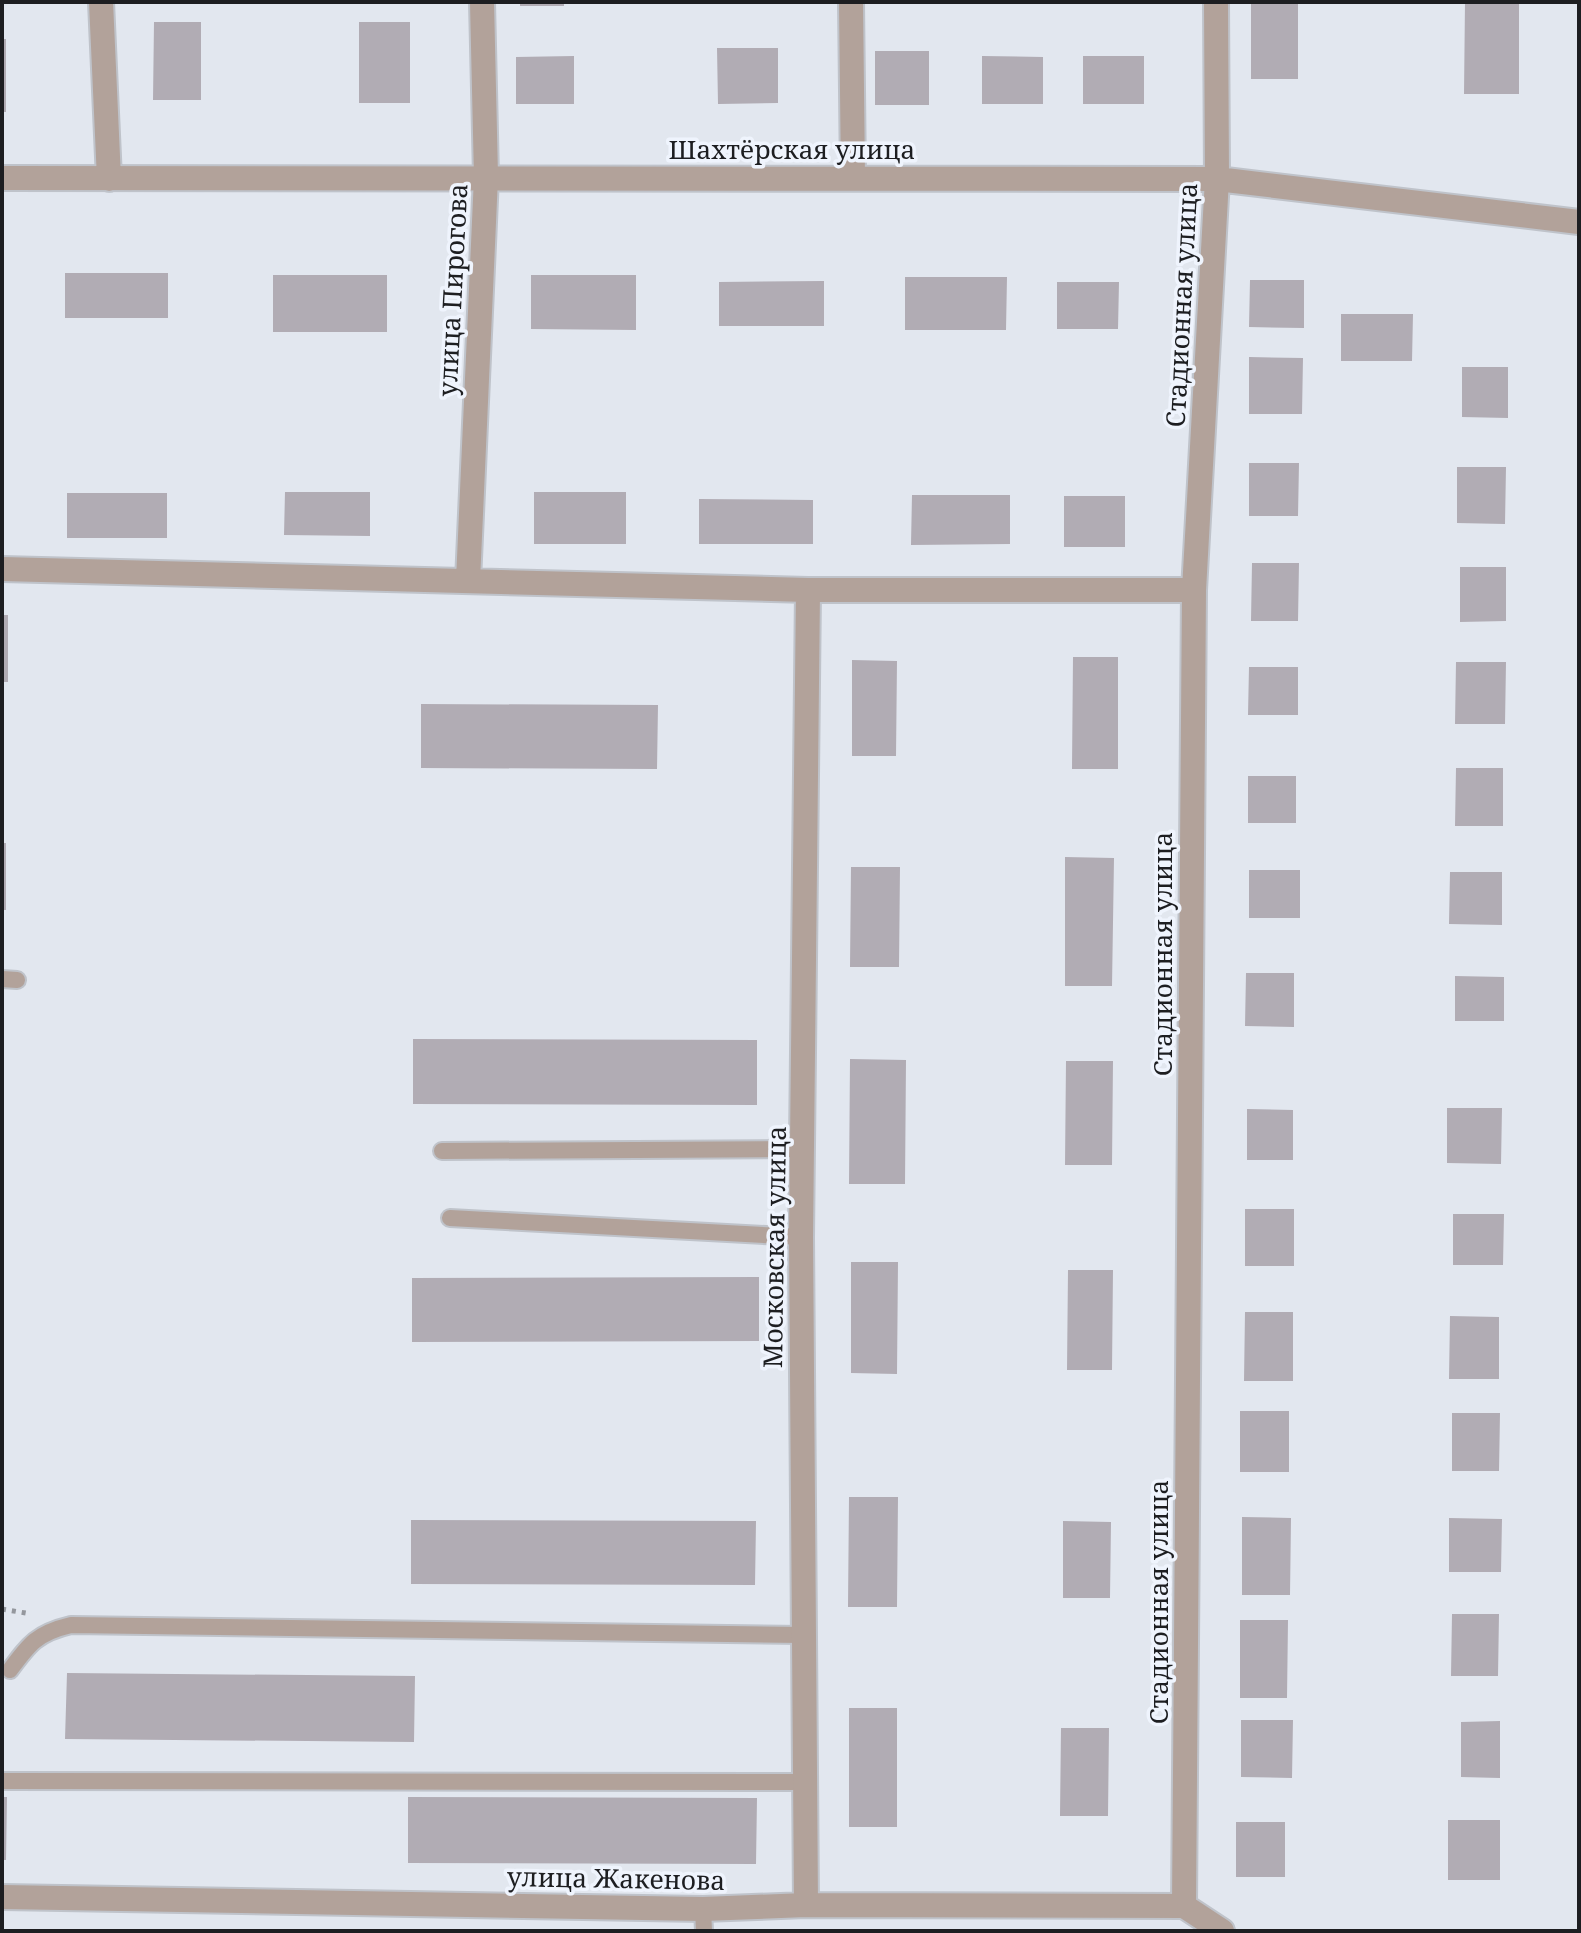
<svg xmlns="http://www.w3.org/2000/svg" width="1581" height="1933" viewBox="0 0 1581 1933" font-family="'Noto Serif',serif">
<style>
.building{fill:#b1acb4}
.lines{fill:none;stroke-linecap:round;stroke-linejoin:round}
.service-casing{stroke:#bfc3ca;stroke-width:20}
.minor-casing{stroke:#bfc3ca;stroke-width:28}
.path{stroke:#94979d;stroke-width:5;stroke-dasharray:4 6;stroke-linecap:butt}
.service{stroke:#b2a29a;stroke-width:16}
.minor{stroke:#b2a29a;stroke-width:24}
.labels{text-anchor:middle;stroke-width:7;stroke-linejoin:round;paint-order:stroke}
.street-label{font-size:26px;fill:#1d1e21;stroke:#eff4fd}
</style>
<rect width="100%" height="100%" fill="#e2e7ef"/>
<path class="building" d="M 520,2 L 564,2 L 564,6 L 520,6 Z
M 1251,2 L 1298,2 L 1298,79 L 1251,79 Z
M 1465,2 L 1519,2 L 1519,94 L 1464,94 Z
M 154,22 L 201,22 L 201,100 L 153,100 Z
M 359,22 L 410,22 L 410,103 L 359,103 Z
M 2,39 L 6,39 L 6,112 L 2,112 Z
M 717,48 L 778,48 L 778,103 L 718,104 Z
M 875,51 L 929,51 L 929,105 L 875,105 Z
M 574,56 L 574,104 L 516,104 L 516,57 Z
M 982,56 L 1043,57 L 1043,104 L 982,104 Z
M 1083,56 L 1144,56 L 1144,104 L 1083,104 Z
M 65,273 L 168,273 L 168,318 L 65,318 Z
M 273,275 L 387,275 L 387,332 L 273,332 Z
M 531,275 L 636,275 L 636,330 L 531,329 Z
M 905,277 L 1007,277 L 1006,330 L 905,330 Z
M 1250,280 L 1304,280 L 1304,328 L 1249,327 Z
M 824,281 L 824,326 L 719,326 L 719,282 Z
M 1057,282 L 1119,282 L 1118,329 L 1057,329 Z
M 1341,314 L 1413,314 L 1412,361 L 1341,361 Z
M 1249,357 L 1303,358 L 1302,414 L 1249,414 Z
M 1462,367 L 1508,367 L 1508,418 L 1462,417 Z
M 1249,463 L 1299,463 L 1298,516 L 1249,516 Z
M 1457,467 L 1506,467 L 1505,524 L 1457,523 Z
M 285,492 L 370,492 L 370,536 L 284,535 Z
M 534,492 L 626,492 L 626,544 L 534,544 Z
M 67,493 L 167,493 L 167,538 L 67,538 Z
M 912,495 L 1010,495 L 1010,544 L 911,545 Z
M 1064,496 L 1125,496 L 1125,547 L 1064,547 Z
M 699,499 L 813,500 L 813,544 L 699,544 Z
M 1252,563 L 1299,563 L 1298,621 L 1251,621 Z
M 1460,567 L 1506,567 L 1506,621 L 1460,622 Z
M 2,615 L 8,615 L 8,682 L 2,682 Z
M 1073,657 L 1118,657 L 1118,769 L 1072,769 Z
M 852,660 L 897,661 L 896,756 L 852,756 Z
M 1456,662 L 1506,662 L 1505,724 L 1455,724 Z
M 1249,667 L 1298,667 L 1298,715 L 1248,715 Z
M 421,704 L 658,705 L 657,769 L 421,768 Z
M 1456,768 L 1503,768 L 1503,826 L 1455,826 Z
M 1248,776 L 1296,776 L 1296,823 L 1248,823 Z
M 2,843 L 6,843 L 6,910 L 2,910 Z
M 1065,857 L 1114,858 L 1112,986 L 1065,986 Z
M 851,867 L 900,867 L 899,967 L 850,967 Z
M 1249,870 L 1300,870 L 1300,918 L 1249,918 Z
M 1450,872 L 1502,872 L 1502,925 L 1449,924 Z
M 1246,973 L 1294,973 L 1294,1027 L 1245,1026 Z
M 1455,976 L 1504,977 L 1504,1021 L 1455,1021 Z
M 413,1039 L 757,1040 L 757,1105 L 413,1104 Z
M 850,1059 L 906,1060 L 905,1184 L 849,1184 Z
M 1066,1061 L 1113,1061 L 1112,1165 L 1065,1165 Z
M 1447,1108 L 1502,1108 L 1501,1164 L 1447,1163 Z
M 1247,1109 L 1293,1110 L 1293,1160 L 1247,1160 Z
M 1245,1209 L 1294,1209 L 1294,1266 L 1245,1266 Z
M 1453,1214 L 1504,1214 L 1503,1265 L 1453,1265 Z
M 851,1262 L 898,1262 L 897,1374 L 851,1373 Z
M 1068,1270 L 1113,1270 L 1112,1370 L 1067,1370 Z
M 759,1277 L 759,1341 L 412,1342 L 412,1278 Z
M 1245,1312 L 1293,1312 L 1293,1381 L 1244,1381 Z
M 1450,1316 L 1499,1317 L 1499,1379 L 1449,1379 Z
M 1240,1411 L 1289,1411 L 1289,1472 L 1240,1472 Z
M 1452,1413 L 1500,1413 L 1499,1471 L 1452,1471 Z
M 849,1497 L 898,1497 L 897,1607 L 848,1607 Z
M 1242,1517 L 1291,1518 L 1290,1595 L 1242,1595 Z
M 1449,1518 L 1502,1519 L 1501,1572 L 1449,1572 Z
M 411,1520 L 756,1521 L 755,1585 L 411,1584 Z
M 1063,1521 L 1111,1522 L 1110,1598 L 1063,1598 Z
M 1452,1614 L 1499,1614 L 1498,1676 L 1451,1676 Z
M 1240,1620 L 1288,1620 L 1287,1698 L 1240,1698 Z
M 67,1673 L 415,1676 L 414,1742 L 65,1739 Z
M 849,1708 L 897,1708 L 897,1827 L 849,1827 Z
M 1241,1720 L 1293,1720 L 1292,1778 L 1241,1777 Z
M 1500,1721 L 1500,1778 L 1461,1777 L 1461,1722 Z
M 1061,1728 L 1109,1728 L 1108,1816 L 1060,1816 Z
M 2,1797 L 7,1797 L 6,1860 L 2,1860 Z
M 408,1797 L 757,1798 L 756,1864 L 408,1863 Z
M 1448,1820 L 1500,1820 L 1500,1880 L 1448,1880 Z
M 1236,1822 L 1285,1822 L 1285,1877 L 1236,1877 Z"/>
<g class="lines">
<defs>
<path id="service" d="M 2,979 L 17,980
M 442,1151 L 804,1149
M 450,1218 L 801,1237
M 10,1670 C 29,1644 37,1633 71,1625 L 803,1635
M 2,1781 L 803,1782
M 703,1909 L 704,1931"/>
<path id="minor" d="M 101,2 L 109,179
M 851,2 L 853,178
M 2,178 L 1217,179 L 1579,222
M 2,569 L 808,590 L 1194,590
M 468,581 L 486,177 L 482,2
M 2,1897 L 703,1909 L 806,1905 L 1184,1906 L 1222,1931
M 806,1905 L 801,1237 L 808,590
M 1184,1906 L 1194,590 L 1217,179 L 1216,2"/>
</defs>
<use href="#service" class="service-casing"/>
<use href="#minor" class="minor-casing"/>
<path class="path" d="M 2,1609 L 31,1614"/>
<use href="#service" class="service"/>
<use href="#minor" class="minor"/>
</g>
<g class="labels">
<g class="street-label">
<text x="792" y="159">Шахтёрская улица</text>
<text transform="translate(453 290) rotate(-87)" y="9">улица Пирогова</text>
<text transform="translate(1182 305) rotate(-87)" y="9">Стадионная улица</text>
<text transform="translate(1163 954) rotate(-90)" y="9">Стадионная улица</text>
<text transform="translate(775 1247) rotate(-89)" y="9">Московская улица</text>
<text transform="translate(1159 1602) rotate(-90)" y="9">Стадионная улица</text>
<text transform="translate(616 1879) rotate(1)" y="9">улица Жакенова</text>
</g>
</g>
<rect width="1581" height="1933" fill="none" stroke="#1d1e21" stroke-width="8"/>
</svg>
